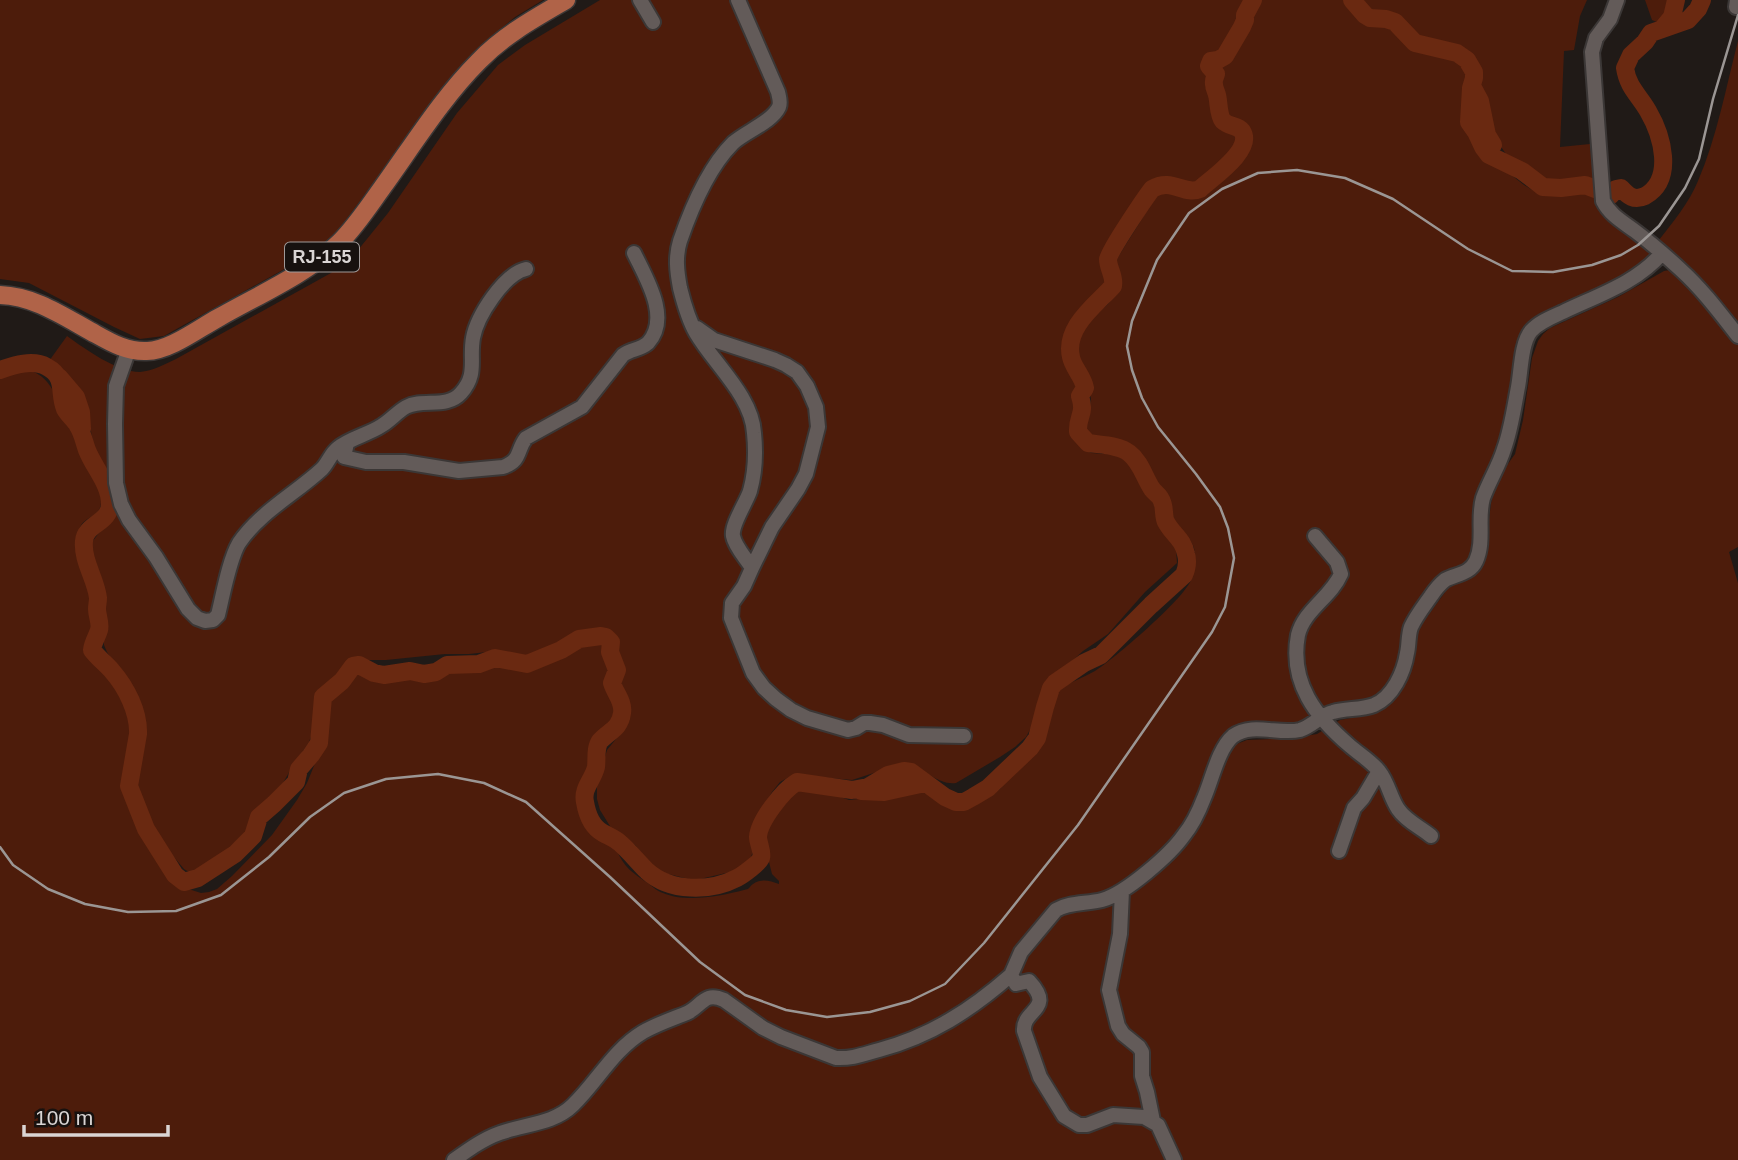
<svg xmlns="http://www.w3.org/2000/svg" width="1738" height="1160" viewBox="0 0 1738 1160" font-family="Arial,sans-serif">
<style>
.green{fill:#4d1c0b}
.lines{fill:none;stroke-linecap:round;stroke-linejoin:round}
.river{stroke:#6a2911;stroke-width:18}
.minor-casing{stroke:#3b3736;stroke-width:18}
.major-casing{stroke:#3b3736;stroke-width:21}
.minor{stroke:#635b59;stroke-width:14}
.major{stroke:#b06348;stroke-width:18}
.rail{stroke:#9b9694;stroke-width:2.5}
.labels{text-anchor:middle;stroke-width:5;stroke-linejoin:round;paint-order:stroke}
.shield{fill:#17110f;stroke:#a09a99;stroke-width:2}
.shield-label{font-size:18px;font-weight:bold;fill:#dad5d4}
</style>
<rect width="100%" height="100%" fill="#201a17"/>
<path class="green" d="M 0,0 L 543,0 L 515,17 L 486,41 L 474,54 L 449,83 L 336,233 L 306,257 L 164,336 L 140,339 L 114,327 L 29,283 L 0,279 Z
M 600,0 L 1248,0 C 1243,13 1231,45 1221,53 C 1216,58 1211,57 1206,62 C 1207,68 1211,72 1211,78 C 1212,86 1214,93 1215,101 C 1216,106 1215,113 1217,118 C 1222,130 1236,127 1241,141 C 1236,154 1210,176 1197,185 L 1171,181 L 1153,183 L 1148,185 L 1140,195 L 1106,251 C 1104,262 1110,272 1109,283 C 1078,318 1047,333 1078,383 L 1076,395 L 1078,404 L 1070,428 L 1072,435 L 1084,449 L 1091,453 L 1120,455 L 1130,461 L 1152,500 L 1162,528 L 1176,550 L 1177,563 L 1145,592 L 1108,634 L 1083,651 L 1072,661 L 1054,674 L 1044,690 L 1032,726 L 1026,737 L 1015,747 L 1000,757 L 956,783 C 939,785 926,771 911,764 L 889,768 L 852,780 L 798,775 L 789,777 L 780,782 L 772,792 L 753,825 L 753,851 L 750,860 L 746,865 L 739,870 L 700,879 L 689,879 L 660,872 L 647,860 L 635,845 L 613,831 L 600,810 L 597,799 L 597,784 L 607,750 L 621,733 L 626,714 L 624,699 L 619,684 L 622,665 L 616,641 L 613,636 L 604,629 L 570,635 L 567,639 L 545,650 L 527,657 L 487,652 L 469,654 L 445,654 L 386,660 L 357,660 L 350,662 L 320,693 L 316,722 L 309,742 L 292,767 L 283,783 L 267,803 L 253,815 L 245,833 L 223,853 L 203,867 L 189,872 L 184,869 L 156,836 L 139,795 L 135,782 L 142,741 L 140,716 L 128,685 L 107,652 L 104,645 L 103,602 L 100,583 L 91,551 L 92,542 L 113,515 L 112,489 L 95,452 L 87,411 L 81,396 L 74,383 L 49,361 L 67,336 C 85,349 117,372 140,372 C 153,371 165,364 176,359 L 331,273 L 354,255 L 388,213 L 457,113 L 498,65 L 525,45 Z
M 1259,0 L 1347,0 L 1365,19 L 1371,22 L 1388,28 L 1407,43 L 1426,51 L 1461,60 L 1464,63 L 1469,73 L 1465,86 L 1463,121 L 1483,156 L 1492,164 L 1505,170 L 1524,185 L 1539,194 L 1546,195 L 1586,190 L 1598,193 L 1617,226 L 1657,254 L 1646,264 L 1521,336 L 1517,345 L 1503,426 L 1474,554 L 1464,567 L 1443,576 L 1402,653 L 1393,680 L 1378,698 L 1295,726 L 1242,725 L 1227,732 L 1234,745 L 1247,740 L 1294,738 L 1317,734 L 1340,720 L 1367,715 L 1387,706 L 1398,693 L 1418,631 L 1424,621 L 1448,588 L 1471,577 L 1482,567 L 1484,560 L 1491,503 L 1495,486 L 1500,475 L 1515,454 L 1523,420 L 1532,358 L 1538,341 L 1543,334 L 1550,328 L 1618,297 L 1664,271 L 1670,270 L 1683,279 L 1738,342 L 1738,547 L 1729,552 L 1738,583 L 1738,1160 L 0,1160 L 0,375 C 11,371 24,367 36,373 C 52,381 58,401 65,416 C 69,422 73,428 76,434 C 80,442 82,451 86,459 C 92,473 100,483 101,498 C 103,520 82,514 79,531 C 74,557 92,575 94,598 C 94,601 93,605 93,608 C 94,615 97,623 96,629 C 94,638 86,644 88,654 C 91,666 104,667 111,675 C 122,689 133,711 134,729 L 126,771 L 125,790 L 127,800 L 139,830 L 152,853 L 176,885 L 201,893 L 209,892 L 217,889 L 232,876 L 272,835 L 297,800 L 307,783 L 318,756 L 325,730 L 328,700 L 331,695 L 353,676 L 359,674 L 383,679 L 395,678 L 410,674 L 423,678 L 431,677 L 457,668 L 491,664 L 512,666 L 527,671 L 564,654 L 577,643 L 601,640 L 607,645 C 605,657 611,656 613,665 C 614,671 606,681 608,691 C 610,698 618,703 618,710 C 619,725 602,729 596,739 C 591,749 595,762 592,771 C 590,778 583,783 581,790 C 578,804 588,831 599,840 C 603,843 609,843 614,844 C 624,868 629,870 649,884 C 654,888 657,891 663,893 C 686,903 721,896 744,890 C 750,889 748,888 753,884 C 762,878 770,881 779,884 L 779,881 L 772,874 L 763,838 L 769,818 L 783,799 L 795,787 L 811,786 L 849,800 L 921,792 L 931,795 L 950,808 L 956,809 L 961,809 L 987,798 L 1000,789 L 1040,740 L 1047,708 L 1053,695 L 1057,690 C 1069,683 1082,678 1095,671 C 1114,659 1184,599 1191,580 C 1194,571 1196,557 1194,548 C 1191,537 1179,533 1175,523 C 1172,516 1173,508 1170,502 C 1167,495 1161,491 1157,485 C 1152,475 1150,465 1141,458 C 1136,453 1131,447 1124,445 C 1112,440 1093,445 1086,430 C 1082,422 1092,411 1091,400 C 1090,380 1075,363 1076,344 C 1076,336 1084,321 1090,316 C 1095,311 1103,310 1108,304 C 1113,299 1118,287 1118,280 C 1118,272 1115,267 1117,259 C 1127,242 1139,225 1148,208 C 1152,203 1154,194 1160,190 C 1171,184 1180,194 1190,196 C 1212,200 1236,166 1247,151 C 1254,136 1243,121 1228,119 L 1225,115 L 1218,68 L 1235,49 Z
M 1359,0 L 1587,0 L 1580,16 L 1574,50 L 1564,51 L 1560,147 L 1590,144 L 1594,181 L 1549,183 L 1542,179 L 1525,165 L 1508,157 L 1493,135 L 1488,106 L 1477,86 L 1475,66 L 1468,54 L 1462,49 L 1419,40 L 1394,16 L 1375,13 L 1363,6 Z
M 1645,0 L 1674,0 C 1674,10 1670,20 1661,24 L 1652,20 Z
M 1738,41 L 1738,329 L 1687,266 L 1659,240 C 1673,222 1689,203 1698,181 C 1717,137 1726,87 1738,41 Z"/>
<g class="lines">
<path class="river" d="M 1352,0 L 1365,15 L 1370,18 L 1386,19 L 1395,22 L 1415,43 L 1457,53 L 1467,60 L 1474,72 L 1474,78 L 1471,88 L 1469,122 L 1476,132 L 1483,147 L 1489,155 L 1522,171 L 1543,187 L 1561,188 L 1585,185 L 1611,195 L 1616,189 L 1621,188 C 1628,196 1634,201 1645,196 C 1675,179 1662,135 1648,111 C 1639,95 1628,88 1625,68 L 1631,55 L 1645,42 L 1651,33 L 1688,20 L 1698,9 L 1702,0
M 1662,29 L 1672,17 L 1676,0
M 1472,86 L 1480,101 L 1487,135 L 1493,145
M 0,370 C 14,365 33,359 47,367 C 67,378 58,392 65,409 C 68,415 75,420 78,426 C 83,434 84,442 87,450 C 94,468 110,484 110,504 C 110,523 85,524 84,541 C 82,561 96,579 98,598 C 98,602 97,605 97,609 C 97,616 101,623 99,630 C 97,637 93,642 92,650 C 98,658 106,664 112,671 C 126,687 139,712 138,734 L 129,786 L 146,829 L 175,875 L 184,882 L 198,878 L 235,854 L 253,836 L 259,817 L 274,804 L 296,782 L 299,769 L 311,755 L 319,743 L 323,697 L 342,681 L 353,666 L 359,665 L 374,673 L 384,675 L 410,671 L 424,674 L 436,672 L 447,665 L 479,664 L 495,658 L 527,664 L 561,650 L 579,639 L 601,636 L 606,637 L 611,642 L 610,652 L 617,670 L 612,683 C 615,693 624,702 622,713 C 620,729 609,731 600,741 C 595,748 597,760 596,767 C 593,780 582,788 585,802 C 587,814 592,827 603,833 C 610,837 615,838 621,844 C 630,852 638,862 647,871 C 670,892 710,892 737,878 C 743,875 759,863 761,858 C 763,852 758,843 758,837 C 759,821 783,790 797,782 L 852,790 L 868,787 L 888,775 L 904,771 L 911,772 L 945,797 L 956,802 L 964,802 L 973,797 L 988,788 L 1030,748 L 1037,738 L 1045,707 L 1051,688 L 1055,683 L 1084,663 L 1101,655 L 1151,605 L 1184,575 C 1187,568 1188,561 1186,554 C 1183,539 1173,535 1166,522 C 1163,516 1165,508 1162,502 C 1161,496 1155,493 1152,489 C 1144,477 1141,462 1129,453 C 1119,445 1101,445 1088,443 L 1078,432 C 1077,415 1086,415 1080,396 L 1085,388 C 1083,376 1073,368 1071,357 C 1064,327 1096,305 1113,286 C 1115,276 1108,269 1108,259 C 1108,253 1145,198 1152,189 C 1172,177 1184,196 1200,189 C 1212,178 1254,150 1242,131 C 1237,125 1229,127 1223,121 C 1218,115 1219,102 1217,95 C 1216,91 1214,88 1214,84 C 1213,81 1215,77 1216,74 L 1209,66 L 1211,61 L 1218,60 L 1225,56 L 1242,27 L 1245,20 L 1245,15 L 1253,0
M 59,377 L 76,397 L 81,412 L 82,429
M 861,791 L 884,792 L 925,783"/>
<defs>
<path id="minor" d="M 640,0 L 653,22
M 738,0 L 778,92 C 779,97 781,102 779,107 C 772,122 745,132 733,143 C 709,167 691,209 680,241 C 675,257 677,272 680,288 C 684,304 688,319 696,333 C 714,364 752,396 754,433 C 756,452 755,473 750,491 C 746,503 731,525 733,536 C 735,547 746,558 752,568 L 744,586 L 732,603 L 731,618 L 753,673 L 764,688 L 776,699 L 791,710 L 807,718 L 848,730 L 856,728 L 864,723 L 870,723 L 883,725 L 909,735 L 964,736
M 1617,0 L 1610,19 L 1596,38 L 1592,52 L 1603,201 C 1610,215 1623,222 1635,231 C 1651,243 1666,256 1681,270 C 1702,289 1720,313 1738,336
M 1736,7 L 1737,0
M 697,328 L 714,340 L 775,360 L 786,365 L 797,372 L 807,386 L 816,407 L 818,427 L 806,474 L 798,489 L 772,527 L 752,568
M 129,349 L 116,386 L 115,424 L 116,483 L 121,504 L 129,520 L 156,557 L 188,609 L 197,618 L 205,621 L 213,620 L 218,615 C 223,595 229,560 239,543 C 260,512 295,494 322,469 C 328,463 331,453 338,448 C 348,439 369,434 381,426 C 390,421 397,412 406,407 C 423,398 447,409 461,393 C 478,374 469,360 473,338 C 477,316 504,274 526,269
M 347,443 L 344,457 L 366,462 L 404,462 L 459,471 L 503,467 C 522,460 516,451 526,438 L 582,407 L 623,355 C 631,349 640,350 648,343 C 671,318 646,278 634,253
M 1315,536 L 1337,562 L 1341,574 C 1331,597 1304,610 1298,635 C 1289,683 1316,717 1350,746 C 1359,754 1371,761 1379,771 C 1388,782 1390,797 1398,809 C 1406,821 1420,827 1431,836
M 1339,851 L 1354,808 L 1363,798 L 1379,771
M 1122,891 L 1120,934 L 1109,990 L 1118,1026 L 1123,1034 L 1139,1047 L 1142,1052 L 1142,1076 L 1147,1092 L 1153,1121
M 454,1160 C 468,1150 483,1139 500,1133 C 525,1124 554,1124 573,1105 C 597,1082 613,1050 643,1032 C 657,1024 672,1019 687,1013 C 702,1006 704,991 724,1000 L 763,1028 L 781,1037 L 836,1058 C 852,1059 864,1054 879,1050 C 931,1036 971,1010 1011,975
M 1174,1160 L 1158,1125 L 1144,1117 L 1113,1115 L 1087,1125 L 1079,1125 L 1064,1116 L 1040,1077 L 1024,1031 C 1022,1009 1056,1010 1029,981 L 1016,984 L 1011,975 L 1021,952 L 1056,910 C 1069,902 1087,904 1102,900 C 1125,894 1170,855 1184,835 C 1193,824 1199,811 1204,798 C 1212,780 1218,749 1233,736 C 1252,722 1279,735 1300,730 C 1313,726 1320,715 1333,712 C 1346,708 1361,710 1374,705 C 1393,697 1404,672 1407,653 C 1409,645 1408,635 1411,627 C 1416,616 1424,606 1431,596 C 1435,590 1440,584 1445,580 C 1456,574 1470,574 1476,561 C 1485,541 1477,518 1483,498 C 1489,481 1499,466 1504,449 C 1511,430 1514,408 1518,387 C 1521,372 1521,343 1531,331 C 1539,322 1552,317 1563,312 C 1596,296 1637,283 1662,253"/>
<path id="major" d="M 0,295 C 34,296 63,316 92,332 C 110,342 126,352 147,351 C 169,351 198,329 218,318 C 258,295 307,274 340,242 C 356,226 369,206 382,188 C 413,145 442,98 479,61 C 504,35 535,18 566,0"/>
</defs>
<use href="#minor" class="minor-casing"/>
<use href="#major" class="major-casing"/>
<use href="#minor" class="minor"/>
<use href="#major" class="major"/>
<path class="rail" d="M 0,847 L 13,865 L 48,889 L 85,904 L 128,912 L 176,911 L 221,895 L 269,857 L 310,817 L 344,793 L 386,779 L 438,774 L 484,783 L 526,802 L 610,877 L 700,962 L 745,995 L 786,1010 L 827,1017 L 870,1012 L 910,1001 L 945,984 L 984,943 L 1078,825 L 1212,632 L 1225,607 L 1234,558 L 1228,528 L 1220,507 L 1196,474 L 1158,427 L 1142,398 L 1132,370 L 1127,346 L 1132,321 L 1157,260 L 1189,213 L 1222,189 L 1258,173 L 1297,170 L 1345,178 L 1393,199 L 1468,249 L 1512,271 L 1553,272 L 1592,265 L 1621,255 L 1638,245 L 1659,226 L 1685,188 L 1699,159 L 1713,99 L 1738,15"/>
</g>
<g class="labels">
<rect class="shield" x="285" y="242.5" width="74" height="29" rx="5"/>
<g class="shield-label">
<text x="322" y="263">RJ-155</text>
</g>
</g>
<path d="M24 1125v10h144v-10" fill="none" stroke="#dad5d4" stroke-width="3.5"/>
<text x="35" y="1125" font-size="21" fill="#dad5d4" stroke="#17110f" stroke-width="5" paint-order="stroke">100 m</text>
</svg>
